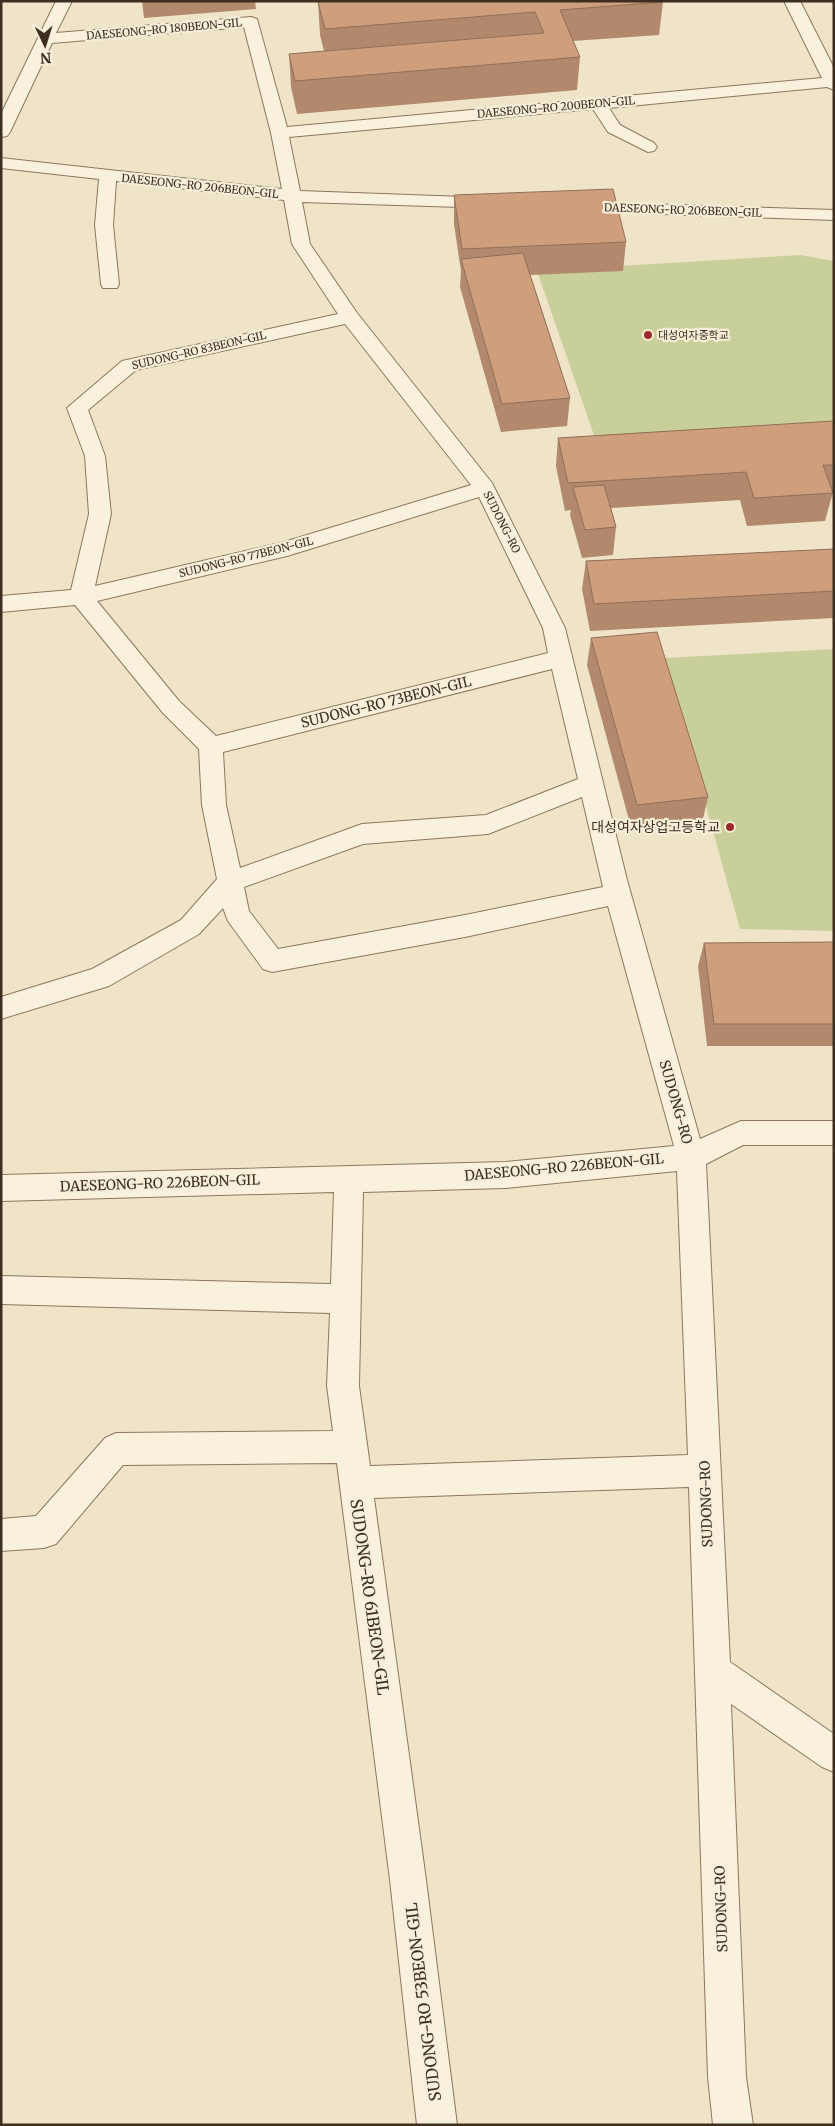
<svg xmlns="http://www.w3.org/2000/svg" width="835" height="2126" viewBox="0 0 835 2126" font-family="Merriweather,'Noto Sans KR',serif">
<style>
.green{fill:#c9cf9b}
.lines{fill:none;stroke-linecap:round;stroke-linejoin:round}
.minor-casing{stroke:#8d765c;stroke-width:2}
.minor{fill:#faf1dc;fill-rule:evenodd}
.wall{fill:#b2896c}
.building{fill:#cf9f7d;stroke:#916f58}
.poi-dot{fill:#9e2a2b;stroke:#f7eed8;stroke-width:2}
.labels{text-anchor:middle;stroke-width:4.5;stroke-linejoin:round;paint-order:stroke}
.far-street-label{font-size:11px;fill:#3d2e20;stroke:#f7eed8}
.far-poi-label{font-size:11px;fill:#3d2e20;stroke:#f7eed8;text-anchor:start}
.street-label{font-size:14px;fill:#3d2e20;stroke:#f7eed8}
.poi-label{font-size:14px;fill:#3d2e20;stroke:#f7eed8;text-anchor:end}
.near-street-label{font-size:16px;fill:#3d2e20;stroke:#f7eed8}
</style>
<rect width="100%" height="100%" fill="#f0e4c8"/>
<path class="green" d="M 800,255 L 834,261 L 834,425 L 596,441 L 537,271 Z
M 834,649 L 834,931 L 740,929 L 665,658 Z"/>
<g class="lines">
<defs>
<path id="minor" d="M 56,1 L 72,1 L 56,33 L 251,17 L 257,19 L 287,127 L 822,78 L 784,1 L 800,1 L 834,68 L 834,90 L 827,87 L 609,108 L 620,125 L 654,143 L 657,147 L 654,151 L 648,152 L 608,132 L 593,109 L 289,137 L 300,191 L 492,198 L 498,199 L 501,203 L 498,207 L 492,208 L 302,202 L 310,244 L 357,313 L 492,483 L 565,628 L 627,880 L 700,1139 L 741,1121 L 834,1121 L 834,1145 L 743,1145 L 706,1164 L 730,1662 L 834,1734 L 834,1772 L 822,1767 L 731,1704 L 746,2077 L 753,2125 L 713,2125 L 708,2077 L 689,1487 L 374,1498 L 426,1880 L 457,2125 L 417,2125 L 390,1880 L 337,1463 L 123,1465 L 56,1544 L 44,1548 L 1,1551 L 1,1519 L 36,1516 L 105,1438 L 116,1433 L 333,1431 L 327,1386 L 330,1313 L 1,1304 L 1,1276 L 331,1284 L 334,1192 L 1,1201 L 1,1175 L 506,1162 L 674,1146 L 608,906 L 465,937 L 272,972 L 263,969 L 228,921 L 223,908 L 199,934 L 109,986 L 1,1019 L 1,997 L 92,969 L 181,920 L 217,879 L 202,805 L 199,749 L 163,713 L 75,605 L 1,612 L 1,596 L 71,590 L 89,514 L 85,456 L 67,408 L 122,361 L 338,314 L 292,244 L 284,200 L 116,181 L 113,225 L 119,284 L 117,288 L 103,288 L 101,284 L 95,225 L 99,179 L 1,168 L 1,158 L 282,189 L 271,133 L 244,27 L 52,43 L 10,132 L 7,136 L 1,137 L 1,114 ZM 345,324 L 471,485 L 284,542 L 95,586 L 111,514 L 105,456 L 88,410 L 136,370 ZM 479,497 L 543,628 L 548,653 L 216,736 L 179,701 L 97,601 L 287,556 ZM 552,669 L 578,779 L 486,815 L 362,824 L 240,868 L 226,805 L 223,752 ZM 582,797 L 603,887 L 465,915 L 278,949 L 249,911 L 244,887 L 363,844 L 488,834 ZM 677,1171 L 688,1455 L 370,1466 L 359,1386 L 363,1192 L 506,1188 Z
M 580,202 L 834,210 L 834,220 L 574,211 L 571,207 L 574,203 Z"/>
</defs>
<use href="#minor" class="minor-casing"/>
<use href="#minor" class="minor"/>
</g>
<path class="wall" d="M 142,1 L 255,1 L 256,9 L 144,18 Z
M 318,2 L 663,2 L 659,35 L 573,41 L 580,57 L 577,90 L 297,114 L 291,87 L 289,54 L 324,51 L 320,35 Z
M 454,195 L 626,242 L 623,271 L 530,275 L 570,398 L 567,426 L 501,432 L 460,287 L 461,271 L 454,224 Z
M 834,421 L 834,492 L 833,492 L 825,521 L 747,526 L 740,500 L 611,508 L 616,527 L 613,555 L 582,558 L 570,515 L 571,510 L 565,511 L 556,466 L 558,438 Z
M 834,549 L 834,618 L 590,631 L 582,589 L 586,561 Z
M 591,638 L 708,797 L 702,823 L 632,831 L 587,665 Z
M 834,942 L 834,1046 L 707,1046 L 698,966 L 704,943 Z"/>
<path class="building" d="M 325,1 L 663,1 L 663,2 L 560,10 L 580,57 L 295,81 L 289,54 L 544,33 L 535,12 L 325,29 L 318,2 Z
M 613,189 L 626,242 L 462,249 L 454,195 Z
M 523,253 L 570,398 L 502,404 L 461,259 Z
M 834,421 L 834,465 L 823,465 L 833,493 L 754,498 L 746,472 L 568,483 L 558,438 Z
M 604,485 L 616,527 L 585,530 L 573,487 Z
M 834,549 L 834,591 L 594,604 L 586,561 Z
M 657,632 L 708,797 L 637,805 L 591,638 Z
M 834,942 L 834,1024 L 714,1024 L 704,943 Z"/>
<g class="poi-dot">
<circle cx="648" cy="335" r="5"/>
<circle cx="730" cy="827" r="5"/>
</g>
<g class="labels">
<g class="far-street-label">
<text transform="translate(164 29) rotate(-5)" y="4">DAESEONG-RO 180BEON-GIL</text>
<text transform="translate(556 107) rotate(-5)" y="4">DAESEONG-RO 200BEON-GIL</text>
<text transform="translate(200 186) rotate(6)" y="4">DAESEONG-RO 206BEON-GIL</text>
<text transform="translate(683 210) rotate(2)" y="4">DAESEONG-RO 206BEON-GIL</text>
<text transform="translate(199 350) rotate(-13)" y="4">SUDONG-RO 83BEON-GIL</text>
<text transform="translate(502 522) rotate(63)" y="4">SUDONG-RO</text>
<text transform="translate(246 557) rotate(-14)" y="4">SUDONG-RO 77BEON-GIL</text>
</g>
<g class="far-poi-label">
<text x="658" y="339">대성여자중학교</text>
</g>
<g class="street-label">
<text transform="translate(386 702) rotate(-14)" y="5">SUDONG-RO 73BEON-GIL</text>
<text transform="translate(676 1102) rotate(74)" y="5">SUDONG-RO</text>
<text transform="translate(564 1167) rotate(-5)" y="5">DAESEONG-RO 226BEON-GIL</text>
<text transform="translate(160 1183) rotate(-2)" y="5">DAESEONG-RO 226BEON-GIL</text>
<text transform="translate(706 1504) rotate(-92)" y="5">SUDONG-RO</text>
<text transform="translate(721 1909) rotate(-92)" y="5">SUDONG-RO</text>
</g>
<g class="poi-label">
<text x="720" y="832">대성여자상업고등학교</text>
</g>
<g class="near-street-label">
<text transform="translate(370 1597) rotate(82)" y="6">SUDONG-RO 61BEON-GIL</text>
<text transform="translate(423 2002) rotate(-97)" y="6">SUDONG-RO 53BEON-GIL</text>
</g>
</g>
<rect width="835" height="2126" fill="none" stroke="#3d2e20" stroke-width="5"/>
<g transform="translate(45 45) rotate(176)" stroke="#f7eed8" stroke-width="4" paint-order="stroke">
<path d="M0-4L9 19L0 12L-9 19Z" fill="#3d2e20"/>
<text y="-8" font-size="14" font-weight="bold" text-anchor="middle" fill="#3d2e20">N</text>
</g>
</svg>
